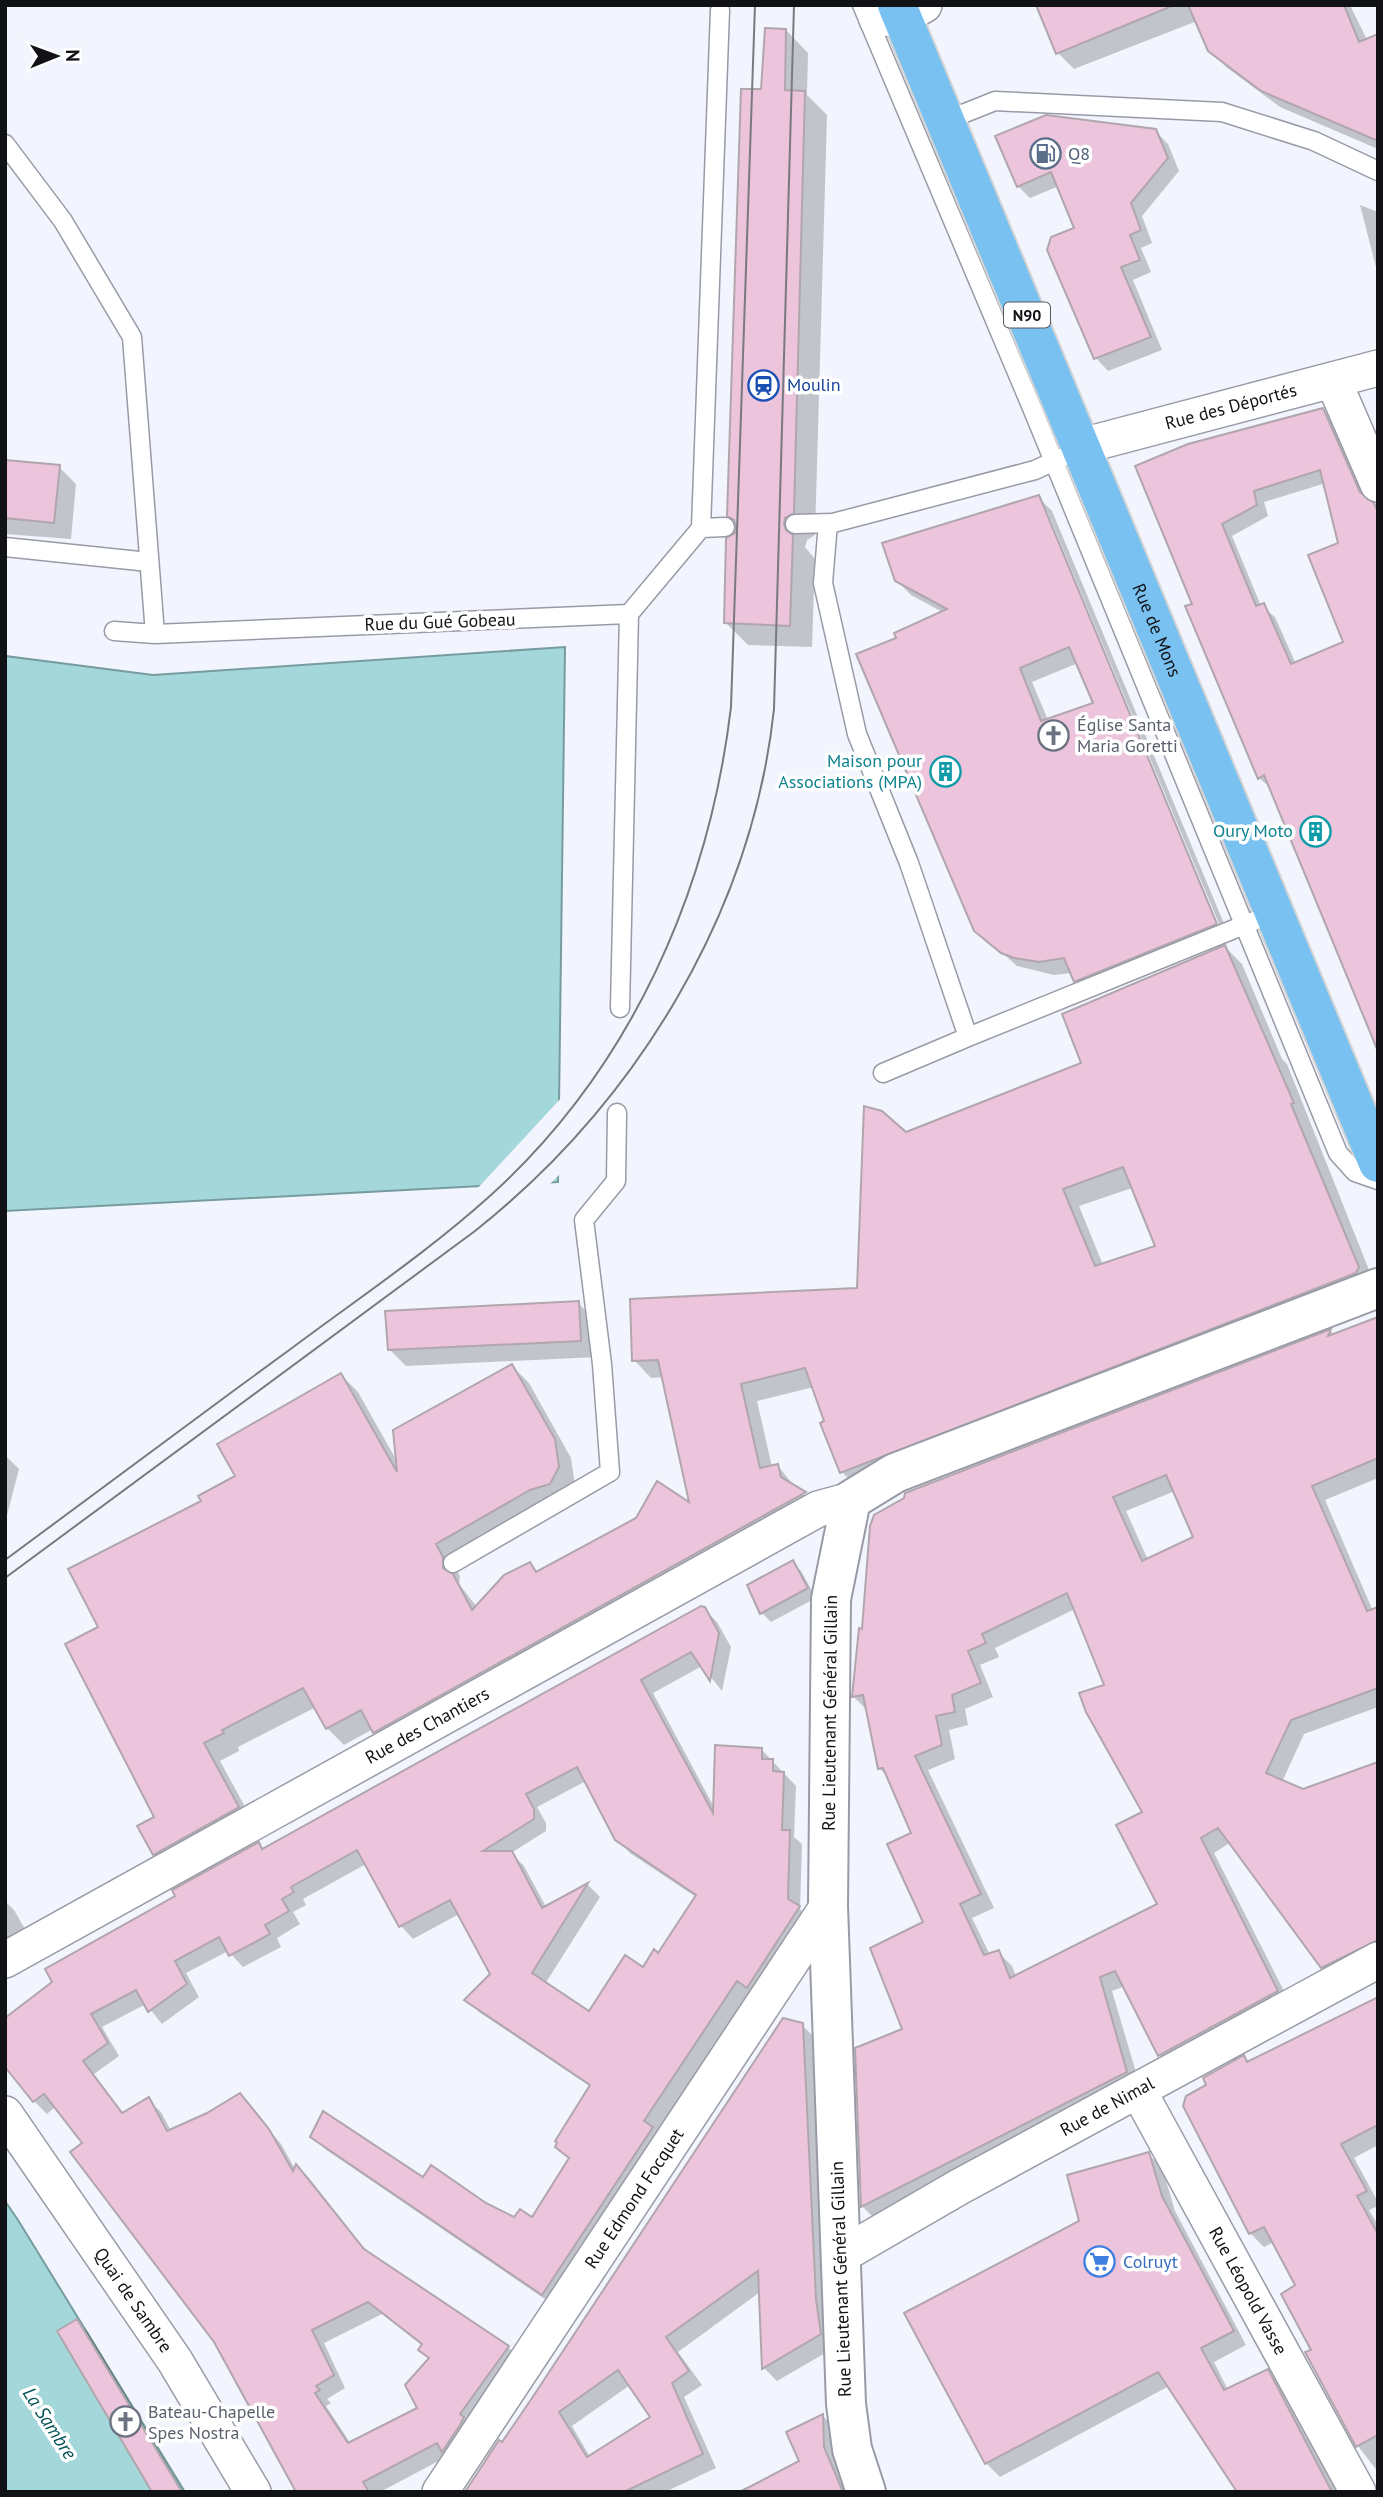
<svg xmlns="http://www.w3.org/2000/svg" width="1383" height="2497" viewBox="0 0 1383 2497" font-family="'PT Sans',sans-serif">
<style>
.water{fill:#a3d7da;stroke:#779c9f;stroke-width:2}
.pier{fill:#f2f5fe}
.shadow{fill:#0003;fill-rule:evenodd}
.building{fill:#ecc4db;stroke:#b1a6ac;stroke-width:2;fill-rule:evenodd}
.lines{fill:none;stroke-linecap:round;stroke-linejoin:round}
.service-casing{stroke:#989ba6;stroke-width:21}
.minor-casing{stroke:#989ba6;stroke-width:38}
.tertiary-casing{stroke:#989ba6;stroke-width:42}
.primary-casing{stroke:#d4d4d5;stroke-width:42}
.service{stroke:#fff;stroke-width:18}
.minor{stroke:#fff;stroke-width:35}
.tertiary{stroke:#fff;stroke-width:38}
.primary{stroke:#79c1f1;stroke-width:38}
.tram{stroke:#787a80;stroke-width:2}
.labels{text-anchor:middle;stroke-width:7;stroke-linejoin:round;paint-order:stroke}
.shield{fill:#fff;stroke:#58595c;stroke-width:2}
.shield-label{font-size:16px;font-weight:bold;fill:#111216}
.service-label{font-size:18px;fill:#4e5e75;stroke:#fff;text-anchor:start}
.transit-label{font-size:18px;fill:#164399;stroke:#fff;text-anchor:start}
.street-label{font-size:18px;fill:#111216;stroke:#fff}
.worship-label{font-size:18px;fill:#5b616d;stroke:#fff;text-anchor:start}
.culture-label{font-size:18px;fill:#0d838f;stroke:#fff;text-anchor:end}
.shop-label{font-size:18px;fill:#366cbe;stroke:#fff;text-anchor:start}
.water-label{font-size:19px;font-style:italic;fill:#015154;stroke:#fff}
</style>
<rect width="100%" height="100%" fill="#f2f5fe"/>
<path class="water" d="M 565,647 L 558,1182 L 5,1211 L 5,656 L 153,675 Z
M 5,2201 L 18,2220 L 185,2492 L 7,2492 L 5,2489 Z"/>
<path class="pier" d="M 562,1097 L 562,1172 L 548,1186 L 477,1189 Z"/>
<path class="shadow" d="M 1038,5 L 1350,5 L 1367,40 L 1378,36 L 1378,149 L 1280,107 L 1226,67 L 1209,50 L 1197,21 L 1074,69 L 1058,53 Z
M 786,30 L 808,53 L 807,95 L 827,115 L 815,535 L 807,540 L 805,547 L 815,559 L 812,647 L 748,645 L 725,622 L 737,524 L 729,515 L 762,91 Z
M 1155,131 L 1168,144 L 1179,171 L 1142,216 L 1152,243 L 1141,248 L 1151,272 L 1133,280 L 1162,350 L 1108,371 L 1096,358 L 1076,229 L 1059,186 L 1030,198 L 1018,186 L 997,137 Z
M 1360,205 L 1378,212 L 1378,275 Z
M 1323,410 L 1335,422 L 1369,502 L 1378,510 L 1378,1044 L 1272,789 L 1259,778 L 1187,607 L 1195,605 L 1137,467 ZM 1326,483 L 1340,544 L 1345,643 L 1296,664 L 1275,617 L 1261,606 L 1232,536 L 1268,516 L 1264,502 Z
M 5,462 L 59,467 L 76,484 L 71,539 L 5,534 Z
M 1038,497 L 1052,511 L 1230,938 L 1089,995 L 1072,973 L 1054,975 L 1017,966 L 976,930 L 898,639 L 944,613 L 911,595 L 896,580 ZM 1043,511 L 1047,511 L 1222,931 L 1219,933 ZM 1078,663 L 1096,704 L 1048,720 L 1032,682 Z
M 1225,947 L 1242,964 L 1282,1059 L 1287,1064 L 1375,1285 L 859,1489 L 842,1472 L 814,1387 L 757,1401 L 772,1467 L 778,1466 L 796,1488 L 822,1510 L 392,1749 L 373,1729 L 344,1745 L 327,1728 L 316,1707 L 238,1747 L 239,1751 L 220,1761 L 255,1825 L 172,1871 L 154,1854 L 156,1818 L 100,1627 L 203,1501 L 237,1477 L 341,1375 L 358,1392 L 398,1463 L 512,1366 L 529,1383 L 571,1458 L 575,1485 L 452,1561 L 460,1576 L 459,1584 L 477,1607 L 530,1564 L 538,1572 L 692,1506 L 664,1377 L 651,1378 L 634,1360 L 859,1289 L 906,1134 L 1083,1064 ZM 1135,1187 L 1157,1247 L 1103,1265 L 1079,1206 Z
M 578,1303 L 595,1320 L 597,1357 L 406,1366 L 389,1349 Z
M 1378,1319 L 1378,1478 L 1325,1500 L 1373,1611 L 1378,1609 L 1378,1707 L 1304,1734 L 1282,1782 L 1303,1791 L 1378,1764 L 1378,1960 L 1337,1981 L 1323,1967 L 1231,1842 L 1214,1853 L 1291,2005 L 1173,2069 L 1159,2055 L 1125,1986 L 1112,1991 L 1140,2086 L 876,2220 L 863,2207 L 857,2050 L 905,2030 L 925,1923 L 913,1834 L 889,1778 L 879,1768 L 868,1711 L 854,1697 L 860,1630 L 863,1631 L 906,1494 L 1331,1331 L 1334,1335 ZM 1175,1491 L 1196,1538 L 1148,1560 L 1126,1511 ZM 1075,1609 L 1106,1686 L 1144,1813 L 1160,1904 L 1016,1976 L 1012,1966 L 998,1952 L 990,1955 L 972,1918 L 994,1908 L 928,1770 L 955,1759 L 949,1730 L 968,1725 L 965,1709 L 993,1697 L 980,1665 L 999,1657 L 995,1648 Z
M 5,1455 L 19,1469 L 5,1523 Z
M 792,1562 L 801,1571 L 816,1598 L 771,1622 L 762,1613 L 750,1585 Z
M 704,1609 L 717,1622 L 731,1647 L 722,1691 L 702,1666 L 653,1693 L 715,1809 L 761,1749 L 796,1786 L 794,1837 L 802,1844 L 800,1909 L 811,1920 L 760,1999 L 750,1992 L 656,2133 L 664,2141 L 555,2306 L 325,2149 L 312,2136 L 486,2205 L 515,2220 L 532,2219 L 570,2160 L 557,2147 L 591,2087 L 479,2012 L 467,2000 L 492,1974 L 459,1914 L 413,1939 L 401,1926 L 366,1864 L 303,1899 L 306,1905 L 293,1912 L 300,1924 L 277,1938 L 281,1947 L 243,1967 L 228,1951 L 186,1973 L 199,1997 L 162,2024 L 146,2004 L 102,2027 L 119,2056 L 94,2074 L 124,2114 L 148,2100 L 161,2112 L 171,2131 L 208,2115 L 240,2095 L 281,2144 L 295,2169 L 297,2166 L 309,2178 L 369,2254 L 508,2347 L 521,2359 L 448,2456 L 380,2492 L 302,2492 L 216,2341 L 85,2144 L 56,2106 L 47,2114 L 34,2101 L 5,2064 L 177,1897 L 258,1845 L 264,1850 ZM 586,1781 L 617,1839 L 630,1853 L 696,1897 L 658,1956 L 589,2014 L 545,1984 L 600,1897 L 588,1885 L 546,1907 L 524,1866 L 511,1853 L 546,1831 L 546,1823 L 537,1807 ZM 382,2314 L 423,2346 L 420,2350 L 430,2359 L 419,2409 L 351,2444 L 326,2406 L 331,2403 L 327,2399 L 345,2388 L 324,2343 Z
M 5,1901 L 14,1910 L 29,1936 L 5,1950 Z
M 1378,1998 L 1378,2145 L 1354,2158 L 1378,2202 L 1378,2206 L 1369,2210 L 1378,2225 L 1378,2472 L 1358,2446 L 1313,2350 L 1297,2286 L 1274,2242 L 1264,2247 L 1250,2233 L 1185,2106 L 1244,2058 L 1249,2063 Z
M 802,2025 L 816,2039 L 834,2348 L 777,2381 L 764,2368 L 760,2292 L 678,2352 L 702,2385 L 684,2397 L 716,2468 L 665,2492 L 467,2492 ZM 630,2385 L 652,2417 L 590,2457 L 572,2426 Z
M 1148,2154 L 1162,2167 L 1175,2211 L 1246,2345 L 1214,2362 L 1228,2390 L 1268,2372 L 1281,2385 L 1337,2492 L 1239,2492 L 1169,2386 L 1000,2477 L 986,2463 L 1081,2222 Z
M 77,2321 L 88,2332 L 184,2492 L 154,2492 Z
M 823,2416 L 836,2429 L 849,2492 L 736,2492 L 801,2462 Z"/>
<path class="building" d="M 1036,5 L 1172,5 L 1172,6 L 1056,54 Z
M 1188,5 L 1344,5 L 1359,42 L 1378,34 L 1378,141 L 1261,91 L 1208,51 Z
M 765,28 L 786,29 L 785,90 L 805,91 L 794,513 L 785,518 L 784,524 L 786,530 L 793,535 L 790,626 L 724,623 L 726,538 L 735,533 L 736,527 L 734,520 L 727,516 L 741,89 L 761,89 Z
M 1046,115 L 1156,129 L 1168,158 L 1131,203 L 1141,230 L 1130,235 L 1140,260 L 1121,267 L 1151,337 L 1094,359 L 1047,250 L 1051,237 L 1074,228 L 1051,172 L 1017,187 L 995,136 Z
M 1323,408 L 1360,492 L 1374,503 L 1378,512 L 1377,1049 L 1264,775 L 1258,779 L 1185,606 L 1192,604 L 1135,466 L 1188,444 ZM 1320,470 L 1338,543 L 1308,555 L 1343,642 L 1291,664 L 1264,603 L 1256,606 L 1222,524 L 1257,505 L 1254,491 Z
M 5,460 L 60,465 L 54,523 L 5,518 Z
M 1039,495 L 1217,924 L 1074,982 L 1064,958 L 1039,962 L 1014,958 L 1001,953 L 974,931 L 856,654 L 896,638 L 894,633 L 947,609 L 895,581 L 882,543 ZM 1069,647 L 1093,703 L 1041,721 L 1020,668 Z
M 1225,945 L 1294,1103 L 1291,1104 L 1359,1267 L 1356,1273 L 840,1473 L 820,1423 L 824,1421 L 805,1368 L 741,1384 L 760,1468 L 778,1464 L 781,1477 L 806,1492 L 373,1733 L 361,1710 L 326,1729 L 303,1688 L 222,1730 L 224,1733 L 204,1743 L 239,1807 L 153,1855 L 137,1826 L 154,1817 L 65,1644 L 98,1627 L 68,1569 L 201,1501 L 198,1496 L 235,1476 L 217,1444 L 341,1373 L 397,1472 L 393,1430 L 512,1364 L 555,1439 L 559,1467 L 550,1484 L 530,1490 L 436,1544 L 443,1557 L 443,1568 L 453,1574 L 472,1610 L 504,1575 L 530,1562 L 536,1572 L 636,1518 L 657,1481 L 689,1502 L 658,1360 L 632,1361 L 630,1299 L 857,1288 L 864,1106 L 882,1111 L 906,1132 L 1081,1063 L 1062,1014 ZM 1123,1167 L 1155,1246 L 1095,1266 L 1063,1189 Z
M 579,1301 L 581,1341 L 388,1350 L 385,1311 Z
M 1378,1317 L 1378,1458 L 1312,1486 L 1367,1611 L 1378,1607 L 1378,1688 L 1291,1720 L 1266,1773 L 1303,1789 L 1378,1762 L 1378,1940 L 1321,1968 L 1218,1828 L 1201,1838 L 1278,1991 L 1158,2056 L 1115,1971 L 1100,1977 L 1127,2072 L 861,2207 L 855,2048 L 902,2029 L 870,1948 L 923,1922 L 887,1844 L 911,1833 L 883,1768 L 878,1769 L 863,1695 L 852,1697 L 859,1628 L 862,1629 L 870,1526 L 874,1515 L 904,1498 L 905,1493 L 1331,1329 L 1328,1336 ZM 1166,1475 L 1193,1537 L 1142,1561 L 1113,1497 ZM 1067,1593 L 1104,1685 L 1079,1693 L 1086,1712 L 1142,1812 L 1116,1825 L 1157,1904 L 1010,1978 L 999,1950 L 984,1955 L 960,1904 L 981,1894 L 915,1756 L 942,1745 L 936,1716 L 955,1712 L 952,1695 L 981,1683 L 968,1651 L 986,1643 L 982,1634 Z
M 793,1560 L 808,1588 L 760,1614 L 747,1585 Z
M 701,1606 L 705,1607 L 719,1633 L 710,1681 L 691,1652 L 641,1680 L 713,1813 L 715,1745 L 762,1748 L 762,1759 L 773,1759 L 773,1771 L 784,1772 L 782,1830 L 790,1830 L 788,1899 L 800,1906 L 747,1988 L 737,1981 L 644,2121 L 653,2127 L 542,2295 L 310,2137 L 323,2111 L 423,2177 L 431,2165 L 486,2203 L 514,2217 L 520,2209 L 532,2217 L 569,2158 L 555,2147 L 557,2143 L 555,2141 L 590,2085 L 464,2000 L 490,1974 L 450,1900 L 399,1927 L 357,1850 L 291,1887 L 294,1892 L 282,1899 L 289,1911 L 265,1925 L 270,1934 L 229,1956 L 219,1937 L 175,1961 L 187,1984 L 148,2012 L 136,1990 L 91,2014 L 108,2043 L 83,2061 L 122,2113 L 149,2097 L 167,2131 L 207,2113 L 240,2093 L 269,2129 L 293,2171 L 296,2164 L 364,2249 L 509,2346 L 460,2414 L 464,2417 L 460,2425 L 442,2452 L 437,2443 L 363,2482 L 369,2492 L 296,2492 L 214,2342 L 70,2152 L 82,2143 L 44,2094 L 33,2102 L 5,2067 L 5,2018 L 52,1982 L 45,1969 L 175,1896 L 172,1890 L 259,1842 L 262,1849 ZM 577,1767 L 615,1840 L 696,1895 L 658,1953 L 654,1949 L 643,1967 L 625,1955 L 589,2011 L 532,1973 L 588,1883 L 542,1908 L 512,1851 L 483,1851 L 534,1819 L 534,1809 L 526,1794 ZM 368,2302 L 422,2344 L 418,2350 L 429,2358 L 405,2385 L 417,2408 L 348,2443 L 315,2393 L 320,2390 L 316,2386 L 334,2375 L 312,2330 Z
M 1378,1997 L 1378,2125 L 1341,2144 L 1367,2191 L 1357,2196 L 1378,2234 L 1378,2435 L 1356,2447 L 1305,2352 L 1311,2350 L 1281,2294 L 1295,2285 L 1264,2227 L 1249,2234 L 1183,2106 L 1186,2096 L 1206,2085 L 1203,2078 L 1244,2055 L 1247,2062 Z
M 783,2018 L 803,2023 L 816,2299 L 821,2334 L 762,2369 L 758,2271 L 666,2337 L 689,2371 L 672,2383 L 703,2454 L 624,2492 L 465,2492 L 499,2440 L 502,2442 L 530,2401 ZM 618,2370 L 650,2417 L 587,2457 L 559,2412 Z
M 1149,2152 L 1162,2196 L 1234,2331 L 1201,2348 L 1224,2390 L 1268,2369 L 1332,2492 L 1237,2492 L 1158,2372 L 985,2464 L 904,2313 L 1079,2221 L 1067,2175 Z
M 77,2319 L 182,2492 L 152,2492 L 57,2331 Z
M 823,2414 L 824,2447 L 843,2492 L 740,2492 L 799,2461 L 786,2432 Z"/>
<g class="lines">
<defs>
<path id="service" d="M 862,5 L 1032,408 L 1338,1153 L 1355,1172 L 1378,1180
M 945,121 L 995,101 L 1222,112 L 1314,141 L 1378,171
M 5,144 L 63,221 L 132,337 L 155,634
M 828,523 L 823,583 L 857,734 L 909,863 L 968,1037 L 883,1073
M 795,524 L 833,523 L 1035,470 L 1061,458
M 701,528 L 720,10
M 5,547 L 149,562
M 114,631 L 155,634 L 629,614 L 701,528 L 725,527
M 620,1008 L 629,614
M 968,1037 L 1254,921
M 453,1563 L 610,1472 L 602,1364 L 584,1220 L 616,1181 L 617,1113"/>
<g id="minor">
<path d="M 877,19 L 902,17 L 924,5"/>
<path d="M 1333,380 L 1378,484"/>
<path id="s1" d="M 1082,446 L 1378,368"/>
<path id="s2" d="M 5,1960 L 818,1509 L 851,1500"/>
<path id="s3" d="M 1138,2090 L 1358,2492"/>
<path id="s4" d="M 5,2114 L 175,2361 L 253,2492"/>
<path id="s5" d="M 840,2256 L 959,2187 L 1378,1960"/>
<path id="s6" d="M 440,2492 L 828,1906"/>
</g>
<g id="tertiary">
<path id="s7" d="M 866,2492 L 852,2449 L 846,2404 L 828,1906 L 831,1599 L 851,1500 L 895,1473 L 1378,1288"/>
</g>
<g id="primary">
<path id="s8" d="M 897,5 L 1378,1163"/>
</g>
</defs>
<use href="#service" class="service-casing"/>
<use href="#minor" class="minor-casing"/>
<use href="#tertiary" class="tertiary-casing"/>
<use href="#primary" class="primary-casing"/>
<use href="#service" class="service"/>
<use href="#minor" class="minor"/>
<use href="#tertiary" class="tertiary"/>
<use href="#primary" class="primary"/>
<path class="tram" d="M 5,1560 C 101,1489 196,1418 292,1348 C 359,1298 429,1251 491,1195 C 631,1068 709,891 731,707 L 755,5
M 5,1578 L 475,1231 C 635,1104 752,914 774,709 L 794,5"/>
</g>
<defs>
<symbol id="fuel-ring" viewBox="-11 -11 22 22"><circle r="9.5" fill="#fff" stroke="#5c6f8a" stroke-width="1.5"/><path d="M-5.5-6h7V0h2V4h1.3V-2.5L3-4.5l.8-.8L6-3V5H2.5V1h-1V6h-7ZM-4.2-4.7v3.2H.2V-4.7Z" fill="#5c6f8a"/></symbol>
<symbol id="station-ring" viewBox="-11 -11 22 22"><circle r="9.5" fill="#fff" stroke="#1a4fb4" stroke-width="1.5"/><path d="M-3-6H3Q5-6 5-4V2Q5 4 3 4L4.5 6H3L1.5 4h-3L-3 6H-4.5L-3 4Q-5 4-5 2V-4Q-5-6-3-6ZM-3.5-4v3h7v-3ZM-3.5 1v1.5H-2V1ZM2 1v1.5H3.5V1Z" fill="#1a4fb4"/></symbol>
<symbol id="church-ring" viewBox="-11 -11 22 22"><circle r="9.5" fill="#fff" stroke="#6b7280" stroke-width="1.5"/><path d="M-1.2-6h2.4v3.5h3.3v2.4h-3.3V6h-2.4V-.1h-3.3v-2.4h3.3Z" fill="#6b7280"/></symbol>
<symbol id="building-ring" viewBox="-11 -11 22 22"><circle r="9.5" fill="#fff" stroke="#0f9aa8" stroke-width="1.5"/><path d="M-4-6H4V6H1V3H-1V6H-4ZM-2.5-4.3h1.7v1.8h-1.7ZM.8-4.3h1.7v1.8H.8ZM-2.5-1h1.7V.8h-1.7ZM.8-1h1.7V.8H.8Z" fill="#0f9aa8"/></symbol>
<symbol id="supermarket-ring" viewBox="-11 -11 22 22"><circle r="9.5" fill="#fff" stroke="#3f7fe0" stroke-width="1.5"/><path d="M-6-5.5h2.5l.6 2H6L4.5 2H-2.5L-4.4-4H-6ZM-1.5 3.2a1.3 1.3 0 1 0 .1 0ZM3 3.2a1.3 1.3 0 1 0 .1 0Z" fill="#3f7fe0"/></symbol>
</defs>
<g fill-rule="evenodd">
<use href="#fuel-ring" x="1028" y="136" width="35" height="35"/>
<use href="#station-ring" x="746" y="368" width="35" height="35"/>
<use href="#church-ring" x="1036" y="718" width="35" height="35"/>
<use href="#building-ring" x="928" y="754" width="35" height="35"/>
<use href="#building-ring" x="1298" y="814" width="35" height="35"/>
<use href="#supermarket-ring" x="1082" y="2244" width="35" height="35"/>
<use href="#church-ring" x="108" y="2404" width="35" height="35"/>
</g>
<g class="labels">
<rect class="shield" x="1004" y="302.5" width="46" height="25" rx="5"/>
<g class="shield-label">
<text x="1027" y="321">N90</text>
</g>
<g class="service-label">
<text x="1068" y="160">Q8</text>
</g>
<g class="transit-label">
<text x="787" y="391">Moulin</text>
</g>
<g class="street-label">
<text dy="6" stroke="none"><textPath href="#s1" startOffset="154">Rue des Déportés</textPath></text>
<text transform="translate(440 622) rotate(-2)" y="6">Rue du Gué Gobeau</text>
<text dy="6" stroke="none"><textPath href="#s8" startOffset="677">Rue de Mons</textPath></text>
<text dy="6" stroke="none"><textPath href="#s7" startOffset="782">Rue Lieutenant Général Gillain</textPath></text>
<text dy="6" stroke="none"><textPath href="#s2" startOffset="483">Rue des Chantiers</textPath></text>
<text dy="6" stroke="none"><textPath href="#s5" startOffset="306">Rue de Nimal</textPath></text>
<text dy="6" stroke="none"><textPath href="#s6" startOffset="352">Rue Edmond Focquet</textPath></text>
<text transform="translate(841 2279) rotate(-92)" y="6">Rue Lieutenant Général Gillain</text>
<text dy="6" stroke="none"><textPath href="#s3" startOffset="229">Rue Léopold Vasse</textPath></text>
<text dy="6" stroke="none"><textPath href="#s4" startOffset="226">Quai de Sambre</textPath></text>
</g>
<g class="worship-label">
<text x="1077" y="731">Église Santa<tspan x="1077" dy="21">Maria Goretti</tspan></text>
<text x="148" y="2418">Bateau-Chapelle<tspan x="148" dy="21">Spes Nostra</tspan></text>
</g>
<g class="culture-label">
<text x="922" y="767">Maison pour<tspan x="922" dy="21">Associations (MPA)</tspan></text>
<text x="1293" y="837">Oury Moto</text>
</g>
<g class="shop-label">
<text x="1123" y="2268">Colruyt</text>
</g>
<g class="water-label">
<text transform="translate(50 2423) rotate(57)" y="7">La Sambre</text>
</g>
</g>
<rect width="1383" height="2497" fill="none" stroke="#111216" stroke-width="14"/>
<g transform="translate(56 56) rotate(89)" stroke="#ffffff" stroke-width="5" paint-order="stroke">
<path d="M0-5L12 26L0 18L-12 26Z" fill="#111216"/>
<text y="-10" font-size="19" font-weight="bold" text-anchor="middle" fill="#111216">N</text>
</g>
</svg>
